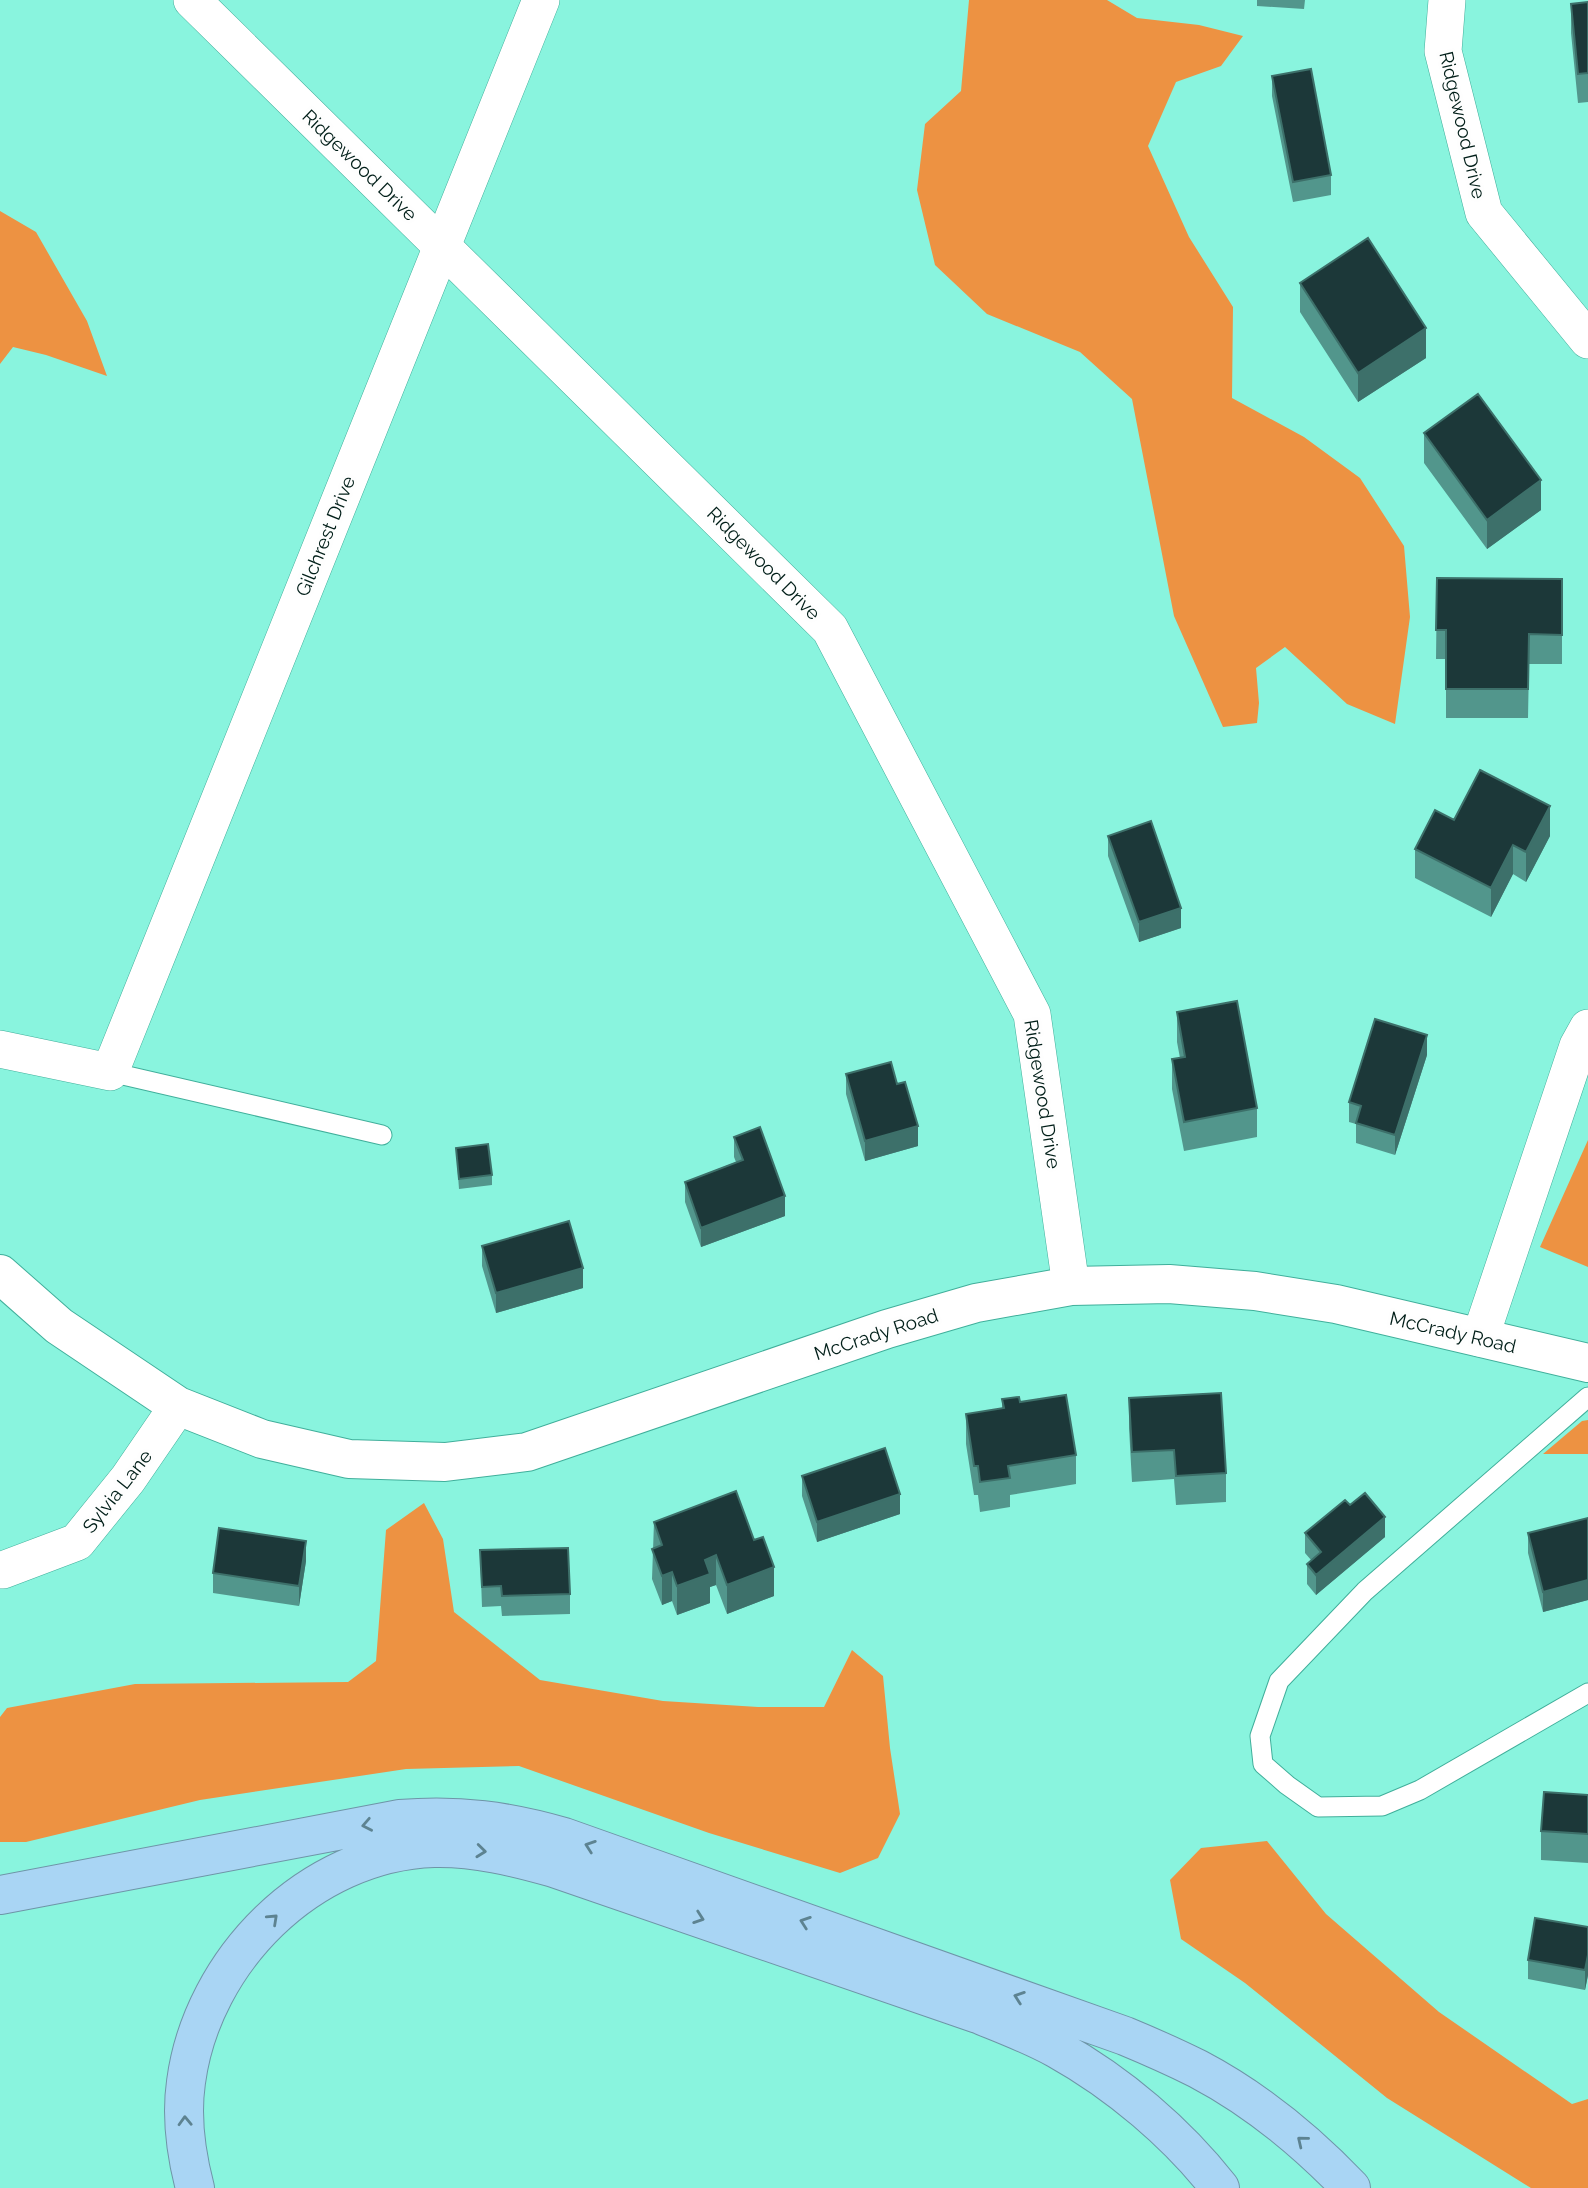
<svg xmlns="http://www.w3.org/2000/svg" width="1588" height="2188" viewBox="0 0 1588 2188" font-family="Raleway,sans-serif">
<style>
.green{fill:#ed9242}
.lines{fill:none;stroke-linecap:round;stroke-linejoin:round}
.service-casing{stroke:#40af9b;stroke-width:21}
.minor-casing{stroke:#40af9b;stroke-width:38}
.secondary-casing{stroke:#40af9b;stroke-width:40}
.motorway-casing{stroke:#6e95a7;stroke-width:40}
.service{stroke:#fff;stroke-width:19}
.minor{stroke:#fff;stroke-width:37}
.secondary{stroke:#fff;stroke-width:38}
.motorway{stroke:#a9d5f4;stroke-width:38}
.wall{fill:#52968c}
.shaded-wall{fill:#3d706a}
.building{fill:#1c3839;stroke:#3d706a;stroke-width:2}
.oneway{stroke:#5d8391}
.labels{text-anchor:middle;stroke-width:7;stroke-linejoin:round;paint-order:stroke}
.street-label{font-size:19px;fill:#001e18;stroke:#fefefe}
</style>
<rect width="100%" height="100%" fill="#89f4de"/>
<path class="green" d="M 969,0 L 1107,0 L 1137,18 L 1199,25 L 1243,36 L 1221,66 L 1176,82 L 1148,146 L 1189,237 L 1233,307 L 1232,398 L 1304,437 L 1360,478 L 1404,546 L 1410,617 L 1395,724 L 1347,704 L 1285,647 L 1256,668 L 1259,703 L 1257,723 L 1223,727 L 1174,616 L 1132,399 L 1080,352 L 987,314 L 935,265 L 917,190 L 925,124 L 961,91 Z
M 0,211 L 36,232 L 87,321 L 107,376 L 46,355 L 13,347 L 0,364 Z
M 1588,1140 L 1588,1267 L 1540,1247 Z
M 1588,1420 L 1588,1454 L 1543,1454 L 1582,1421 Z
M 424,1503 L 443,1539 L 454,1612 L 540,1680 L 663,1701 L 758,1707 L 824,1707 L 852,1650 L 883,1676 L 890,1748 L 900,1814 L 878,1858 L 840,1873 L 709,1833 L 519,1766 L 406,1769 L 200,1800 L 26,1842 L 0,1842 L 0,1717 L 7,1708 L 135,1684 L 348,1682 L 376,1661 L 386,1530 Z
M 1267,1841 L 1326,1914 L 1439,2012 L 1572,2104 L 1588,2099 L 1588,2188 L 1531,2188 L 1387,2098 L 1245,1983 L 1181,1939 L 1170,1880 L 1201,1848 Z"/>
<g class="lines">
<defs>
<path id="service" d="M 110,1072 L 382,1135
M 1588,1397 L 1365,1591 L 1279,1681 L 1260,1736 L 1263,1764 L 1287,1785 L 1318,1807 L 1382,1806 L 1420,1790 L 1588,1693"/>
<path id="minor" d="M 192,0 L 830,629 L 1032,1014 L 1071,1286
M 1447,0 L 1443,51 L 1484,213 L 1588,340
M 0,1049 L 110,1072 L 541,0
M 1480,1338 L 1578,1046 L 1588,1028
M 0,1570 L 3,1570 L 77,1542 L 128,1479 L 178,1406"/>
<path id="secondary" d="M 0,1274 L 59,1326 L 178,1406 L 262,1439 L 349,1459 L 445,1462 L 527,1452 L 887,1329 L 976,1303 L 1071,1286 L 1169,1284 L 1255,1291 L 1336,1304 L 1588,1363"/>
<path id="motorway" d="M 0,1895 L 400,1819 C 459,1814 508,1821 564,1837 L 1125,2036 C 1149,2046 1174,2057 1198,2069 C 1255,2099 1307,2142 1351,2188
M 195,2188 C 186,2154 181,2117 186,2082 C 202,1961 309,1852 434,1848 C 475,1847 515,1857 554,1868 L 978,2014 C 1005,2025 1032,2035 1057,2049 C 1118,2083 1177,2133 1220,2188"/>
</defs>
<use href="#service" class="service-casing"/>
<use href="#minor" class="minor-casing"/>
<use href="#secondary" class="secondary-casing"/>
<use href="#motorway" class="motorway-casing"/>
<use href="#service" class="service"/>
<use href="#minor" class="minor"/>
<use href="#secondary" class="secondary"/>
<use href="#motorway" class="motorway"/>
</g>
<path class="wall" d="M 1257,0 L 1305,0 L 1304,9 L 1257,6 Z
M 1588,2 L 1588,102 L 1578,103 L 1571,33 L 1571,4 Z
M 1272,76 L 1331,175 L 1331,195 L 1293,202 L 1272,96 Z
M 1300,283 L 1426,358 L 1358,402 L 1300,312 Z
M 1424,433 L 1541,510 L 1487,549 L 1424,463 Z
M 1437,578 L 1562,579 L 1562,664 L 1529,664 L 1528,718 L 1446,718 L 1446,659 L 1436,659 Z
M 1454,820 L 1550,836 L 1526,882 L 1513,874 L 1491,917 L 1415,878 L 1415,849 Z
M 1108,836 L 1181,928 L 1139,942 L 1108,856 Z
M 1177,1012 L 1257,1108 L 1257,1137 L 1184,1151 L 1172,1089 L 1172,1059 L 1180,1058 L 1177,1042 Z
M 1427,1055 L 1395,1155 L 1356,1143 L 1356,1124 L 1349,1122 L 1349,1102 Z
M 846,1074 L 918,1146 L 865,1161 L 846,1094 Z
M 734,1137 L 785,1216 L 701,1247 L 685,1202 L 685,1182 L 736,1162 L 734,1157 Z
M 456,1148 L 492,1175 L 492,1185 L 459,1189 Z
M 482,1246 L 583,1288 L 496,1313 L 482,1266 Z
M 1129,1398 L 1226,1473 L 1226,1502 L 1176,1505 L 1174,1479 L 1132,1482 L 1129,1428 Z
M 1002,1399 L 1020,1402 L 1076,1455 L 1076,1484 L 1010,1495 L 1010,1507 L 980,1512 L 978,1495 L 974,1495 L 966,1444 L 966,1414 L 1002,1409 Z
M 802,1476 L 900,1514 L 817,1542 L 802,1496 Z
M 736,1491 L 774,1596 L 727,1614 L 716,1585 L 710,1587 L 710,1603 L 677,1615 L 672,1601 L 662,1605 L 652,1579 L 654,1522 Z
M 1350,1505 L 1385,1537 L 1316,1595 L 1307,1584 L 1307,1564 L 1311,1560 L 1305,1553 L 1305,1533 Z
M 1588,1518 L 1588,1600 L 1543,1612 L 1528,1553 L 1528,1533 Z
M 480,1550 L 570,1594 L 570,1614 L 502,1616 L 501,1606 L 482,1607 Z
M 306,1561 L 299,1606 L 213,1593 L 213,1573 Z
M 1588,1795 L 1588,1863 L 1541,1860 L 1541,1831 Z
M 1588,1927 L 1588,1975 L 1585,1990 L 1528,1979 L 1528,1960 Z"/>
<path class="shaded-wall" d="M 1426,328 L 1426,358 L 1358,402 L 1358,373 Z
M 1541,480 L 1541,510 L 1487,549 L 1487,520 Z
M 1550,806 L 1550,836 L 1526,882 L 1526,852 Z
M 1513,845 L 1513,874 L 1491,917 L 1491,888 Z
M 1181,908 L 1181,928 L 1139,942 L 1139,922 Z
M 1427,1035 L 1427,1055 L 1395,1155 L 1395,1135 Z
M 918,1126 L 918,1146 L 865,1161 L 865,1141 Z
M 785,1196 L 785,1216 L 701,1247 L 701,1228 Z
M 583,1268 L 583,1288 L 496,1313 L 496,1293 Z
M 900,1494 L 900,1514 L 817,1542 L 817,1522 Z
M 1385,1517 L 1385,1537 L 1316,1595 L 1316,1575 Z
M 306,1541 L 306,1561 L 299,1606 L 299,1586 Z
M 716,1555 L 716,1585 L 710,1587 L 710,1603 L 677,1615 L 677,1586 L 705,1560 Z
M 774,1567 L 774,1596 L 727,1614 L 727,1585 Z
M 672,1572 L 672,1601 L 662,1605 L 662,1576 Z
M 1588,1580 L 1588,1600 L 1543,1612 L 1543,1592 Z
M 1588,1955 L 1588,1975 L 1585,1990 L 1585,1970 Z"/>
<path class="building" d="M 1588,2 L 1588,73 L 1578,74 L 1571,4 Z
M 1311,69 L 1331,175 L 1293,182 L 1272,76 Z
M 1368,238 L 1426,328 L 1358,373 L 1300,283 Z
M 1478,394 L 1541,480 L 1487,520 L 1424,433 Z
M 1437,578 L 1562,579 L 1562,635 L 1529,634 L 1528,689 L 1446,689 L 1446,630 L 1436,630 Z
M 1480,770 L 1550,806 L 1526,852 L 1513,845 L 1491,888 L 1415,849 L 1435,810 L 1454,820 Z
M 1151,821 L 1181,908 L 1139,922 L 1108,836 Z
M 1237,1001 L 1257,1108 L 1184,1122 L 1172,1059 L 1185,1057 L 1177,1012 Z
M 1375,1019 L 1427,1035 L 1395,1135 L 1356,1123 L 1361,1106 L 1349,1102 Z
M 891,1062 L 897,1084 L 905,1082 L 918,1126 L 865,1141 L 846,1074 Z
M 760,1127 L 785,1196 L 701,1228 L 685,1182 L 743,1160 L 734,1137 Z
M 488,1144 L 492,1175 L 459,1179 L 456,1148 Z
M 569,1221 L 583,1268 L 496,1293 L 482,1246 Z
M 1221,1393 L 1226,1473 L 1176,1476 L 1174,1450 L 1132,1452 L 1129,1398 Z
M 1066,1395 L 1076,1455 L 1008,1466 L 1010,1478 L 980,1482 L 978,1466 L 974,1466 L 966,1414 L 1004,1408 L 1002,1399 L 1019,1397 L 1020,1402 Z
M 885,1448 L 900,1494 L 817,1522 L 802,1476 Z
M 736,1491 L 754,1540 L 763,1537 L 774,1567 L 727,1585 L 716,1555 L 705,1560 L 710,1574 L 677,1586 L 672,1572 L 662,1576 L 652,1549 L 662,1545 L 654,1522 Z
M 1365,1493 L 1385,1517 L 1316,1575 L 1307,1564 L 1321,1552 L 1305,1533 L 1345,1500 L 1350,1505 Z
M 1588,1518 L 1588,1580 L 1543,1592 L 1528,1533 Z
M 219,1528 L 306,1541 L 299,1586 L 213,1573 Z
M 568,1548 L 570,1594 L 502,1596 L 501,1586 L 482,1587 L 480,1550 Z
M 1544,1792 L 1588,1795 L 1588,1834 L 1541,1831 Z
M 1535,1918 L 1588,1927 L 1588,1955 L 1585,1970 L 1528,1960 Z"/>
<defs><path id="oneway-chevron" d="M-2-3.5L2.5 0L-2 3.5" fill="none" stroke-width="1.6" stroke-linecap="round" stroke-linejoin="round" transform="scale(1.75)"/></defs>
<g class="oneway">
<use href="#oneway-chevron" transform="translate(367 1825) rotate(169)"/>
<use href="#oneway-chevron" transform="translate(590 1846) rotate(-161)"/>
<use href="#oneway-chevron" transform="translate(481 1851) rotate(6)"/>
<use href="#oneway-chevron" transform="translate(699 1918) rotate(19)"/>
<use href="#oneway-chevron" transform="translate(273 1919) rotate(-43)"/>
<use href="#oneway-chevron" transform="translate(805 1922) rotate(-161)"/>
<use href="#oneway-chevron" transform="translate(1019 1997) rotate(-161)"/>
<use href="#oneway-chevron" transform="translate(185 2121) rotate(-92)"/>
<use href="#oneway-chevron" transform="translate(1302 2141) rotate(-141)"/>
</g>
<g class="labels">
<g class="street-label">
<text transform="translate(1463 125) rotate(77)" y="7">Ridgewood Drive</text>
<text transform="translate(360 165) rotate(44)" y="7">Ridgewood Drive</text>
<text transform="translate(325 536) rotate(-68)" y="7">Gilchrest Drive</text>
<text transform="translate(764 563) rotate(45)" y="7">Ridgewood Drive</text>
<text transform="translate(1043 1094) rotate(81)" y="7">Ridgewood Drive</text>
<text transform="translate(1453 1332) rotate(13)" y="7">McCrady Road</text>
<text transform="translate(876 1334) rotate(-18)" y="7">McCrady Road</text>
<text transform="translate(117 1491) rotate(-52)" y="7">Sylvia Lane</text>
</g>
</g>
</svg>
